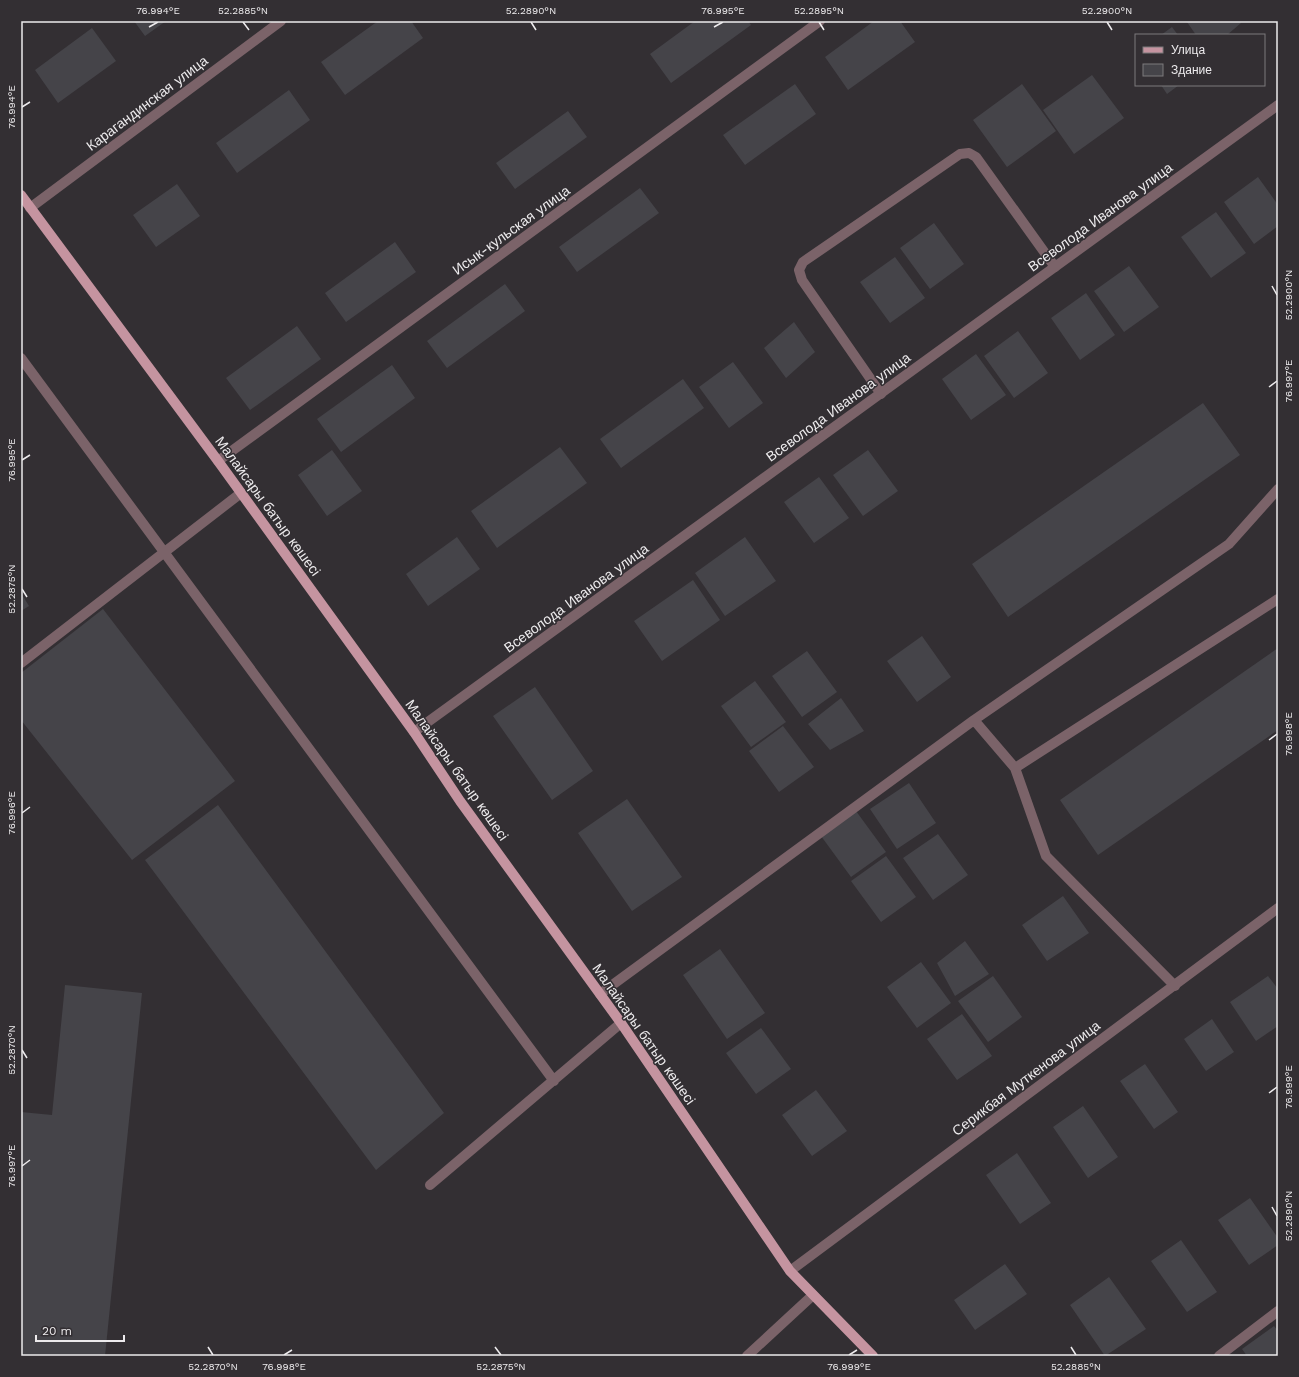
<svg xmlns="http://www.w3.org/2000/svg" width="1299" height="1377" viewBox="0 0 1299 1377" font-family="'Work Sans',sans-serif">
<style>
.building{fill:#454449}
.lines{fill:none;stroke-linecap:round;stroke-linejoin:round}
.lane{stroke:#7b6369;stroke-width:10}
.street{stroke:#7b6369;stroke-width:10}
.primary{stroke:#c594a0;stroke-width:10}
.ticks{fill:none;stroke:#edebed;stroke-width:1.5}
.labels{text-anchor:middle;stroke-width:3;stroke-linejoin:round;paint-order:stroke}
.street-label{font-size:14px;fill:#edebed;stroke:#332f33}
.neatline{fill:none;stroke:#edebed;stroke-width:1.5}
.ticks-label{font-size:10px;text-anchor:middle;fill:#edebed}
</style>
<rect width="100%" height="100%" fill="#332f33"/>
<path class="building" d="M 134,21 L 166,21 L 145,36 Z
M 378,21 L 411,21 L 423,38 L 345,95 L 321,62 Z
M 695,21 L 748,21 L 751,25 L 671,83 L 650,54 Z
M 874,21 L 900,21 L 915,42 L 848,90 L 825,57 Z
M 1188,21 L 1239,21 L 1241,23 L 1227,35 L 1196,35 L 1187,22 Z
M 1172,27 L 1178,35 L 1161,35 Z
M 92,28 L 116,61 L 58,103 L 35,70 Z
M 1092,75 L 1124,118 L 1074,154 L 1043,110 Z
M 795,84 L 816,114 L 745,165 L 723,135 Z
M 1022,84 L 1056,131 L 1007,167 L 973,120 Z
M 1161,85 L 1179,85 L 1167,94 Z
M 289,90 L 310,120 L 237,173 L 216,143 Z
M 568,111 L 587,137 L 515,189 L 496,163 Z
M 1258,177 L 1278,205 L 1278,226 L 1254,244 L 1224,202 Z
M 177,184 L 200,216 L 156,247 L 133,215 Z
M 640,188 L 659,213 L 577,272 L 559,247 Z
M 1216,212 L 1246,253 L 1211,278 L 1181,237 Z
M 934,223 L 964,264 L 930,289 L 900,248 Z
M 395,242 L 416,272 L 346,322 L 325,293 Z
M 895,257 L 925,298 L 890,323 L 860,282 Z
M 1129,266 L 1159,307 L 1124,332 L 1094,291 Z
M 505,284 L 525,311 L 447,368 L 427,341 Z
M 1086,293 L 1115,335 L 1080,360 L 1051,318 Z
M 794,322 L 815,352 L 786,378 L 764,348 Z
M 297,326 L 321,359 L 250,410 L 226,378 Z
M 1018,331 L 1048,373 L 1014,398 L 984,356 Z
M 976,354 L 1006,395 L 971,420 L 942,379 Z
M 733,362 L 763,403 L 729,428 L 699,387 Z
M 392,365 L 415,398 L 341,452 L 317,419 Z
M 683,379 L 704,408 L 621,468 L 600,439 Z
M 1203,403 L 1240,455 L 1008,617 L 972,564 Z
M 560,447 L 587,483 L 497,548 L 471,511 Z
M 332,450 L 362,491 L 327,516 L 298,475 Z
M 868,450 L 898,491 L 863,516 L 833,475 Z
M 819,477 L 849,518 L 814,543 L 784,502 Z
M 457,537 L 480,569 L 428,606 L 406,574 Z
M 745,537 L 776,581 L 725,616 L 695,573 Z
M 693,580 L 720,620 L 662,661 L 634,621 Z
M 21,593 L 29,606 L 21,611 Z
M 103,609 L 235,781 L 132,860 L 21,720 L 21,673 Z
M 922,636 L 951,677 L 917,702 L 887,661 Z
M 1278,648 L 1278,730 L 1098,855 L 1060,800 Z
M 807,651 L 837,692 L 802,717 L 772,676 Z
M 755,681 L 786,722 L 751,747 L 721,706 Z
M 535,687 L 593,771 L 552,800 L 493,716 Z
M 841,698 L 864,731 L 830,750 L 808,724 Z
M 783,726 L 814,767 L 779,792 L 749,751 Z
M 909,783 L 936,823 L 897,849 L 870,809 Z
M 627,799 L 682,877 L 632,911 L 578,833 Z
M 218,805 L 444,1113 L 376,1170 L 145,860 Z
M 856,811 L 886,852 L 851,877 L 821,836 Z
M 938,834 L 968,875 L 933,900 L 903,858 Z
M 886,856 L 916,897 L 881,922 L 851,881 Z
M 1063,896 L 1089,933 L 1047,961 L 1022,925 Z
M 965,941 L 989,974 L 955,996 L 937,963 Z
M 720,949 L 765,1013 L 727,1039 L 683,975 Z
M 921,962 L 951,1003 L 917,1028 L 887,987 Z
M 993,976 L 1022,1017 L 988,1042 L 958,1001 Z
M 1268,976 L 1278,989 L 1278,1026 L 1256,1041 L 1230,1002 Z
M 65,985 L 142,993 L 105,1356 L 21,1356 L 21,1112 L 52,1115 Z
M 962,1014 L 992,1056 L 957,1080 L 927,1039 Z
M 1212,1019 L 1234,1052 L 1206,1071 L 1184,1039 Z
M 761,1028 L 791,1069 L 756,1094 L 726,1053 Z
M 1145,1064 L 1178,1112 L 1154,1129 L 1120,1081 Z
M 816,1090 L 847,1131 L 812,1156 L 782,1115 Z
M 1083,1106 L 1118,1157 L 1088,1178 L 1053,1127 Z
M 1017,1153 L 1051,1203 L 1020,1224 L 986,1175 Z
M 1250,1198 L 1278,1238 L 1278,1245 L 1249,1265 L 1218,1220 Z
M 1181,1240 L 1217,1292 L 1187,1312 L 1151,1261 Z
M 1005,1264 L 1027,1294 L 975,1330 L 954,1300 Z
M 1109,1277 L 1146,1329 L 1105,1356 L 1070,1305 Z
M 1274,1326 L 1278,1331 L 1278,1356 L 1247,1356 L 1242,1349 Z"/>
<g class="lines">
<path class="lane" d="M 21,358 L 554,1081
M 881,394 L 802,280 L 799,270 L 803,262 L 960,154 L 969,153 L 976,157 L 1055,267
M 21,663 L 241,493
M 974,720 L 1015,768 L 1046,856 L 1175,986
M 1015,768 L 1278,599
M 600,994 L 974,720 L 1229,544 L 1278,489
M 430,1185 L 621,1023
M 747,1356 L 813,1295"/>
<path class="street" d="M 30,208 L 281,21
M 218,461 L 820,21
M 414,732 L 1278,105
M 790,1271 L 1278,908
M 1219,1356 L 1278,1311"/>
<path class="primary" d="M 21,195 L 218,461 L 414,732 L 460,801 L 621,1023 L 790,1271 L 873,1356"/>
</g>
<path class="ticks" d="M 243,22 L 249,30M 531,22 L 536,30M 819,22 L 824,30M 1107,22 L 1112,30M 149,27 L 158,22M 714,27 L 723,22M 22,107 L 30,102M 1272,286 L 1277,295M 1269,387 L 1277,381M 22,460 L 30,455M 22,589 L 27,597M 1269,740 L 1277,734M 22,813 L 30,807M 22,1050 L 27,1058M 1269,1093 L 1277,1087M 22,1166 L 30,1160M 1272,1207 L 1277,1216M 208,1347 L 213,1355M 495,1347 L 501,1355M 1071,1347 L 1076,1355M 284,1355 L 292,1350M 849,1355 L 857,1350"/>
<g class="labels">
<g class="street-label">
<text transform="translate(147 103) rotate(-37)" y="5">Карагандинская улица</text>
<text transform="translate(1100 217) rotate(-36)" y="5">Всеволода Иванова улица</text>
<text transform="translate(511 230) rotate(-36)" y="5">Исык-кульская улица</text>
<text transform="translate(838 407) rotate(-36)" y="5">Всеволода Иванова улица</text>
<text transform="translate(268 506) rotate(54)" y="5">Малайсары батыр көшесі</text>
<text transform="translate(576 598) rotate(-36)" y="5">Всеволода Иванова улица</text>
<text transform="translate(457 770) rotate(55)" y="5">Малайсары батыр көшесі</text>
<text transform="translate(644 1034) rotate(55)" y="5">Малайсары батыр көшесі</text>
<text transform="translate(1026 1078) rotate(-37)" y="5">Серикбая Муткенова улица</text>
</g>
</g>
<rect width="1299" height="1377" fill="none" stroke="#332f33" stroke-width="44"/>
<rect x="1135" y="34" width="130" height="52" fill="#332f33" stroke="#7d7a7d"/>
<rect x="1143" y="47" width="20" height="6" fill="#c594a0" stroke="#7d7a7d"/>
<text x="1171" y="54" font-size="12" fill="#edebed">Улица</text>
<rect x="1143" y="64" width="20" height="12" fill="#454449" stroke="#7d7a7d"/>
<text x="1171" y="74" font-size="12" fill="#edebed">Здание</text>
<path d="M36 1335v6h88v-6" fill="none" stroke="#edebed" stroke-width="2"/>
<text x="42" y="1335" font-size="12" fill="#edebed" stroke="#332f33" stroke-width="3" paint-order="stroke">20 m</text>
<rect x="22" y="22" width="1255" height="1333" class="neatline"/>
<g class="ticks-label">
<text x="158" y="14">76.994°E</text>
<text x="243" y="14">52.2885°N</text>
<text x="531" y="14">52.2890°N</text>
<text x="723" y="14">76.995°E</text>
<text x="819" y="14">52.2895°N</text>
<text x="1107" y="14">52.2900°N</text>
<text transform="translate(11 107) rotate(-90)" y="4">76.994°E</text>
<text transform="translate(1288 295) rotate(-90)" y="4">52.2900°N</text>
<text transform="translate(1288 381) rotate(-90)" y="4">76.997°E</text>
<text transform="translate(11 460) rotate(-90)" y="4">76.995°E</text>
<text transform="translate(11 589) rotate(-90)" y="4">52.2875°N</text>
<text transform="translate(1288 734) rotate(-90)" y="4">76.998°E</text>
<text transform="translate(11 813) rotate(-90)" y="4">76.996°E</text>
<text transform="translate(11 1050) rotate(-90)" y="4">52.2870°N</text>
<text transform="translate(1288 1087) rotate(-90)" y="4">76.999°E</text>
<text transform="translate(11 1166) rotate(-90)" y="4">76.997°E</text>
<text transform="translate(1288 1216) rotate(-90)" y="4">52.2890°N</text>
<text x="213" y="1370">52.2870°N</text>
<text x="284" y="1370">76.998°E</text>
<text x="501" y="1370">52.2875°N</text>
<text x="849" y="1370">76.999°E</text>
<text x="1076" y="1370">52.2885°N</text>
</g>
</svg>
